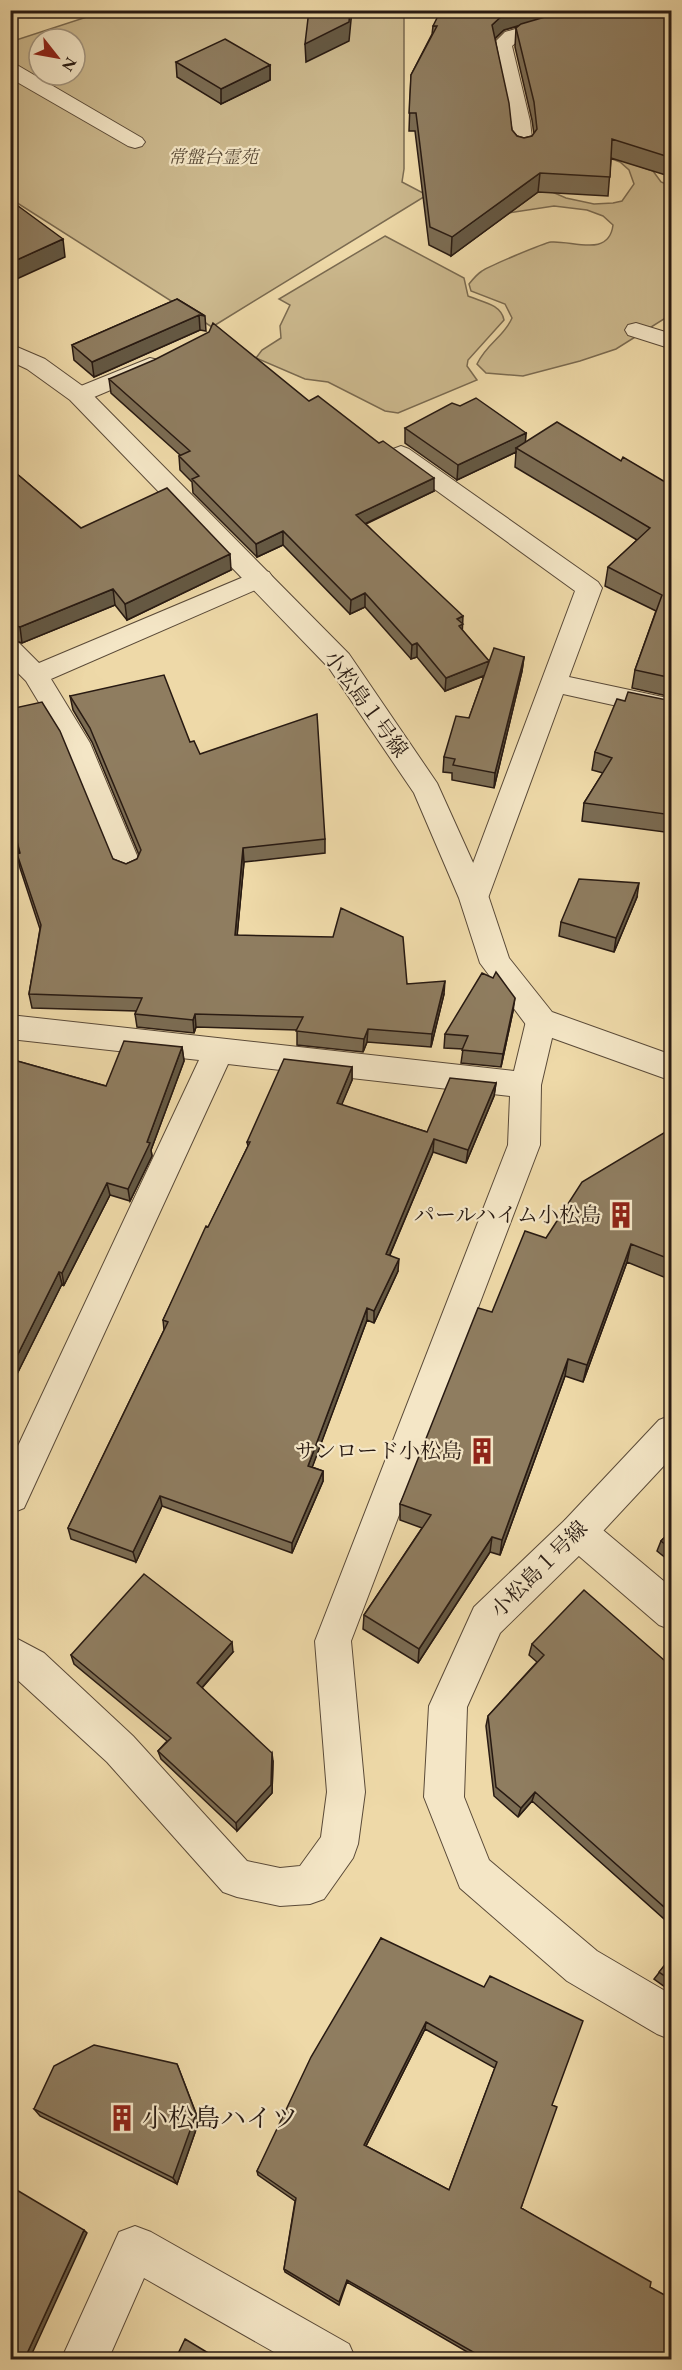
<svg xmlns="http://www.w3.org/2000/svg" width="682" height="2370" viewBox="0 0 682 2370" font-family="'EB Garamond','Noto Serif JP',serif">
<style>
.green{fill:#ccb98e;stroke:#7a6a50;stroke-width:1.5;fill-rule:evenodd}
.lines{fill:none;stroke-linecap:round;stroke-linejoin:round}
.service-casing{stroke:#5a4a38;stroke-width:2}
.minor-casing{stroke:#5a4a38;stroke-width:2}
.tertiary-casing{stroke:#5a4a38;stroke-width:2}
.service{fill:#f4e6c6;fill-rule:evenodd}
.minor{fill:#f4e6c6;fill-rule:evenodd}
.tertiary{fill:#f4e6c6;fill-rule:evenodd}
.wall{fill:#7b6c53;stroke:#281a12;stroke-width:1.5;fill-rule:evenodd}
.shaded-wall{fill:#645843;stroke:#281a12;stroke-width:1.5}
.building{fill:#8f7d60;stroke:#281a12;stroke-width:1.5;fill-rule:evenodd}
.labels{text-anchor:middle;stroke-width:4.5;stroke-linejoin:round;paint-order:stroke}
.far-park-label{font-size:18px;font-style:italic;fill:#594a37;stroke:#f4e6c6}
.street-label{font-size:21px;fill:#281a12;stroke:#f4e6c6}
.poi-label{font-size:21px;fill:#281a12;stroke:#f4e6c6;text-anchor:end}
.near-poi-label{font-size:26px;fill:#281a12;stroke:#f4e6c6;text-anchor:start}
</style>
<rect width="100%" height="100%" fill="#eed9a8"/>
<filter id="stains"><feTurbulence type="fractalNoise" baseFrequency=".00333" numOctaves="4"/><feColorMatrix values="0 0 0 0 .2 0 0 0 0 .09 0 0 0 0 .02 0 0 0 .5 -.17"/></filter>
<radialGradient id="worn" r=".72"><stop offset=".6" stop-color="#630" stop-opacity="0"/><stop offset="1" stop-color="#630" stop-opacity=".3"/></radialGradient>
<path class="green" d="M 105,11 L 404,11 L 404,169 L 402,182 L 427,195 L 212,327 L 11,199 L 10,42 ZM 39,39 L 75,39 L 75,75 L 39,75 Z
M 560,139 L 653,171 L 661,182 L 671,186 L 671,306 L 664,319 L 616,349 L 580,361 L 523,376 L 486,373 L 477,364 C 487,343 504,337 512,318 L 505,304 L 471,291 L 469,284 C 473,279 477,274 482,271 C 489,266 544,243 551,242 C 572,240 609,258 613,225 L 603,216 L 587,210 L 554,206 L 508,213 L 452,195 L 550,191 L 566,198 L 594,204 L 613,203 L 622,201 L 634,184 L 629,170 L 620,162 Z
M 385,236 L 464,278 L 468,296 C 482,302 501,304 504,320 L 468,360 L 467,366 L 477,380 L 398,413 L 385,411 L 328,382 L 305,379 L 256,358 L 262,350 L 281,338 L 280,326 L 290,305 L 279,299 Z"/>
<g class="lines">
<defs>
<path id="service" d="M 581,10 L 613,10 L 611,14 L 519,40 L 512,46 L 530,121 L 533,148 L 530,152 L 523,154 L 516,152 L 513,148 L 510,121 L 492,45 L 505,32 Z
M 10,63 L 17,65 L 142,138 L 145,142 L 142,146 L 135,148 L 128,146 L 10,78 Z
M 636,323 L 672,334 L 672,349 L 628,335 L 625,330 L 628,325 Z
M 150,358 L 158,360 L 161,365 L 158,370 L 87,400 L 79,402 L 71,400 L 67,395 L 71,390 Z
M 401,446 L 409,449 L 598,582 L 602,588 L 569,677 L 672,699 L 672,718 L 563,694 L 488,898 L 484,906 L 474,909 L 464,906 L 460,898 L 575,591 L 393,459 L 389,454 L 393,449 Z
M 260,570 L 269,572 L 273,578 L 269,584 L 51,679 L 90,743 L 141,865 L 137,872 L 127,876 L 117,872 L 64,744 L 26,681 L 10,665 L 10,640 L 19,643 L 39,663 Z
M 541,1009 L 552,1013 L 556,1021 L 541,1085 L 540,1145 L 351,1641 L 365,1792 L 358,1844 L 353,1858 L 324,1899 L 310,1904 L 280,1906 L 237,1897 L 223,1892 L 107,1762 L 10,1673 L 10,1635 L 44,1653 L 133,1736 L 247,1861 L 280,1868 L 300,1866 L 321,1837 L 327,1792 L 315,1641 L 508,1145 L 510,1096 L 228,1064 L 24,1508 L 12,1513 L 10,1463 L 199,1060 L 10,1039 L 10,1015 L 514,1071 L 526,1021 L 530,1013 Z"/>
<path id="minor" d="M 578,1515 L 591,1520 L 672,1588 L 672,1630 L 659,1625 L 565,1544 L 560,1532 L 565,1520 Z
M 135,2226 L 151,2232 L 349,2344 L 356,2360 L 288,2360 L 144,2278 L 108,2360 L 61,2360 L 119,2232 Z"/>
<path id="tertiary" d="M 10,344 L 45,359 L 88,390 L 349,654 L 437,783 L 489,898 L 509,958 L 552,1012 L 672,1055 L 672,1081 L 530,1030 L 480,963 L 459,898 L 414,793 L 329,668 L 70,400 L 27,369 L 10,361 Z
M 672,1415 L 672,1457 L 591,1544 L 500,1633 L 467,1707 L 464,1797 L 489,1860 L 597,1951 L 672,1995 L 672,2040 L 657,2034 L 567,1981 L 460,1888 L 424,1797 L 429,1706 L 474,1607 L 565,1520 L 659,1420 Z"/>
</defs>
<use href="#service" class="service-casing"/>
<use href="#minor" class="minor-casing"/>
<use href="#tertiary" class="tertiary-casing"/>
<use href="#service" class="service"/>
<use href="#minor" class="minor"/>
<use href="#tertiary" class="tertiary"/>
</g>
<path class="wall" d="M 672,10 L 672,177 L 611,158 L 608,196 L 538,192 L 451,256 L 429,245 L 415,131 L 409,131 L 411,75 L 432,34 L 433,26 ZM 519,26 L 516,28 L 515,47 L 532,120 L 534,134 L 532,136 L 524,138 L 517,136 L 512,130 L 495,39 L 504,30 Z
M 176,62 L 270,65 L 270,80 L 221,104 L 177,77 Z
M 177,299 L 205,316 L 206,331 L 200,330 L 94,377 L 74,360 L 72,345 Z
M 109,379 L 309,401 L 434,491 L 366,524 L 462,624 L 462,630 L 489,661 L 488,663 L 524,657 L 522,671 L 494,788 L 452,780 L 452,773 L 443,772 L 444,757 L 469,718 L 484,676 L 445,691 L 417,657 L 411,659 L 365,607 L 350,614 L 283,545 L 257,557 L 193,493 L 192,482 L 180,470 L 179,456 L 180,455 L 111,393 Z
M 672,384 L 672,404 L 668,403 Z
M 405,428 L 526,433 L 525,443 L 621,461 L 672,486 L 672,697 L 632,688 L 635,670 L 656,611 L 605,586 L 608,567 L 637,540 L 515,467 L 516,452 L 457,480 L 405,443 Z
M 10,468 L 81,528 L 231,570 L 127,620 L 115,605 L 22,643 L 10,639 Z
M 70,696 L 190,742 L 200,754 L 325,839 L 325,853 L 244,862 L 237,935 L 444,994 L 431,1047 L 367,1042 L 363,1052 L 297,1045 L 297,1030 L 196,1027 L 194,1033 L 137,1027 L 135,1014 L 136,1011 L 32,1008 L 29,994 L 40,929 L 20,868 L 17,854 L 19,854 L 10,819 L 10,709 L 113,859 L 126,864 L 137,859 L 139,855 L 92,742 L 73,710 Z
M 625,701 L 672,701 L 672,833 L 582,821 L 584,803 L 603,773 L 592,770 L 595,752 Z
M 637,897 L 614,952 L 559,936 L 561,922 Z
M 513,1011 L 501,1067 L 461,1063 L 463,1049 L 444,1048 L 445,1034 Z
M 182,1047 L 184,1061 L 151,1150 L 152,1156 L 130,1201 L 110,1195 L 64,1285 L 62,1284 L 10,1388 L 10,1059 L 106,1086 Z
M 352,1067 L 352,1080 L 341,1105 L 427,1132 L 496,1083 L 494,1096 L 466,1163 L 433,1152 L 390,1255 L 398,1271 L 374,1323 L 367,1320 L 312,1467 L 323,1471 L 323,1481 L 292,1553 L 162,1506 L 136,1562 L 71,1539 L 68,1528 L 164,1330 L 163,1320 L 248,1146 L 247,1142 Z
M 672,1128 L 671,1280 L 627,1262 L 583,1382 L 565,1376 L 500,1555 L 490,1552 L 418,1663 L 363,1629 L 364,1615 L 422,1528 L 400,1520 L 400,1504 L 492,1312 L 546,1238 Z
M 672,1530 L 672,1563 L 657,1551 L 661,1541 Z
M 532,1644 L 672,1667 L 672,1926 L 532,1801 L 518,1817 L 494,1796 L 486,1726 L 488,1716 L 537,1662 L 529,1655 Z
M 233,1652 L 202,1688 L 273,1761 L 272,1793 L 237,1831 L 161,1759 L 158,1751 L 167,1741 L 74,1664 L 71,1655 Z
M 381,1938 L 552,2105 L 521,2208 L 650,2287 L 672,2360 L 481,2360 L 347,2282 L 339,2305 L 285,2272 L 284,2269 L 295,2201 L 258,2175 L 257,2171 ZM 425,2029 L 495,2068 L 449,2190 L 366,2146 Z
M 672,1956 L 672,1992 L 654,1979 Z
M 34,2109 L 199,2121 L 177,2184 L 40,2116 Z"/>
<path class="shaded-wall" d="M 350,10 L 352,10 L 349,41 L 306,62 L 305,44 Z
M 509,10 L 571,10 L 504,30 L 490,43 L 492,25 L 506,12 Z
M 270,65 L 270,80 L 221,104 L 221,89 Z
M 540,173 L 538,192 L 451,256 L 452,237 Z
M 63,239 L 65,257 L 10,282 L 10,263 Z
M 199,315 L 200,330 L 94,377 L 92,362 Z
M 526,433 L 525,448 L 516,448 L 516,452 L 457,480 L 458,465 Z
M 434,478 L 434,491 L 356,528 L 356,515 Z
M 283,531 L 283,545 L 257,557 L 256,544 Z
M 230,554 L 231,570 L 127,620 L 125,604 Z
M 113,589 L 115,605 L 22,643 L 20,627 Z
M 365,593 L 365,607 L 350,614 L 351,600 Z
M 463,616 L 462,638 L 457,619 Z
M 417,643 L 417,657 L 411,659 L 412,645 Z
M 524,657 L 522,671 L 494,788 L 495,773 Z
M 489,661 L 488,674 L 445,691 L 446,678 Z
M 243,848 L 244,862 L 236,948 L 235,935 Z
M 639,883 L 637,897 L 614,952 L 616,938 Z
M 445,981 L 444,994 L 431,1047 L 432,1034 Z
M 515,998 L 513,1011 L 501,1067 L 503,1054 Z
M 195,1014 L 196,1027 L 194,1033 L 193,1020 Z
M 368,1029 L 367,1042 L 363,1052 L 364,1039 Z
M 182,1047 L 184,1061 L 151,1150 L 152,1156 L 130,1201 L 128,1189 L 147,1142 Z
M 352,1067 L 352,1080 L 337,1116 L 337,1103 Z
M 496,1083 L 494,1096 L 466,1163 L 468,1150 Z
M 434,1139 L 433,1152 L 385,1266 L 386,1254 Z
M 107,1183 L 110,1195 L 64,1285 L 62,1273 Z
M 631,1244 L 627,1262 L 583,1382 L 587,1365 Z
M 399,1259 L 398,1271 L 374,1323 L 374,1311 Z
M 59,1272 L 62,1284 L 10,1388 L 10,1370 Z
M 367,1308 L 367,1320 L 309,1476 L 308,1466 Z
M 568,1359 L 565,1376 L 500,1555 L 502,1540 Z
M 323,1471 L 323,1481 L 292,1553 L 292,1543 Z
M 160,1496 L 162,1506 L 136,1562 L 133,1552 Z
M 492,1537 L 490,1552 L 418,1663 L 419,1649 Z
M 232,1642 L 233,1652 L 198,1692 L 197,1683 Z
M 272,1753 L 273,1761 L 272,1793 L 237,1831 L 236,1823 Z
M 535,1792 L 532,1801 L 518,1817 L 521,1808 Z
M 426,2022 L 425,2029 L 364,2150 L 364,2145 Z
M 177,2064 L 199,2121 L 177,2184 L 173,2178 Z
M 84,2230 L 87,2233 L 29,2360 L 24,2360 Z"/>
<path class="building" d="M 309,10 L 350,10 L 349,22 L 305,44 Z
M 441,10 L 509,10 L 506,12 L 492,25 L 509,103 L 512,130 L 517,136 L 524,138 L 532,136 L 537,129 L 534,102 L 516,28 L 521,24 L 569,10 L 672,11 L 672,158 L 612,139 L 610,177 L 540,173 L 452,237 L 430,227 L 416,113 L 409,113 L 411,75 L 437,26 L 433,26 Z
M 225,39 L 270,65 L 221,89 L 176,62 Z
M 10,200 L 63,239 L 10,263 Z
M 177,299 L 205,316 L 199,315 L 92,362 L 72,345 Z
M 213,323 L 309,401 L 318,396 L 379,443 L 383,441 L 434,478 L 356,515 L 463,616 L 457,619 L 463,624 L 459,626 L 489,661 L 446,678 L 417,643 L 412,645 L 365,593 L 351,600 L 283,531 L 256,544 L 192,479 L 199,476 L 179,456 L 190,451 L 109,379 L 154,360 L 209,332 Z
M 476,398 L 526,433 L 458,465 L 405,428 L 452,403 L 460,406 Z
M 557,422 L 621,461 L 623,457 L 672,486 L 672,678 L 635,670 L 662,595 L 608,567 L 650,528 L 516,448 Z
M 10,468 L 81,528 L 167,488 L 230,554 L 125,604 L 113,589 L 20,627 L 10,624 Z
M 494,648 L 524,657 L 495,773 L 453,765 L 455,759 L 444,757 L 456,716 L 469,718 Z
M 164,675 L 190,742 L 194,741 L 200,754 L 317,714 L 325,839 L 243,848 L 235,935 L 333,937 L 341,908 L 403,937 L 407,984 L 445,981 L 432,1034 L 368,1029 L 364,1039 L 296,1031 L 303,1017 L 195,1014 L 193,1020 L 135,1014 L 142,998 L 29,994 L 41,925 L 17,854 L 20,853 L 10,814 L 10,709 L 42,702 L 60,731 L 113,859 L 126,864 L 137,859 L 141,850 L 90,728 L 70,696 Z
M 628,692 L 672,701 L 672,815 L 584,803 L 612,758 L 595,752 L 617,699 L 625,701 Z
M 579,879 L 639,883 L 616,938 L 561,922 Z
M 496,972 L 515,998 L 503,1054 L 462,1050 L 468,1036 L 445,1034 L 482,973 L 493,978 Z
M 124,1041 L 182,1047 L 147,1142 L 150,1143 L 128,1189 L 107,1183 L 62,1273 L 59,1272 L 10,1370 L 10,1059 L 106,1086 Z
M 284,1059 L 352,1067 L 337,1103 L 427,1132 L 450,1078 L 496,1083 L 468,1150 L 434,1139 L 386,1254 L 399,1259 L 374,1311 L 367,1308 L 308,1466 L 323,1471 L 292,1543 L 160,1496 L 133,1552 L 68,1528 L 168,1322 L 163,1320 L 206,1226 L 208,1227 L 250,1142 L 247,1142 Z
M 672,1128 L 672,1260 L 631,1244 L 587,1365 L 568,1359 L 502,1540 L 492,1537 L 419,1649 L 364,1615 L 431,1515 L 400,1504 L 478,1308 L 492,1312 L 525,1231 L 546,1238 L 582,1182 Z
M 672,1530 L 672,1550 L 661,1541 Z
M 144,1574 L 232,1642 L 197,1683 L 272,1753 L 271,1785 L 236,1823 L 158,1751 L 171,1738 L 71,1655 Z
M 584,1590 L 672,1667 L 672,1914 L 535,1792 L 521,1808 L 496,1787 L 488,1716 L 544,1655 L 532,1644 Z
M 381,1938 L 484,1987 L 490,1976 L 583,2021 L 552,2105 L 557,2107 L 521,2208 L 651,2282 L 650,2287 L 672,2299 L 672,2360 L 487,2360 L 347,2280 L 339,2302 L 284,2269 L 296,2198 L 257,2171 L 311,2057 ZM 426,2022 L 497,2062 L 449,2190 L 364,2145 Z
M 672,1956 L 672,1981 L 659,1972 Z
M 94,2045 L 177,2064 L 196,2114 L 173,2178 L 34,2109 L 54,2066 Z
M 10,2186 L 84,2230 L 24,2360 L 10,2360 Z
M 185,2339 L 220,2360 L 175,2360 Z"/>
<defs>
<symbol id="building-bare" viewBox="-9 -9 18 18"><path d="M-4-6H4V6H1V3H-1V6H-4ZM-2.5-4.3h1.7v1.8h-1.7ZM.8-4.3h1.7v1.8H.8ZM-2.5-1h1.7V.8h-1.7ZM.8-1h1.7V.8H.8Z" fill="#8f2418" stroke="#f4e6c6" stroke-width="2.5" paint-order="stroke"/></symbol>
</defs>
<g fill-rule="evenodd">
<use href="#building-bare" x="602" y="1196" width="38" height="38"/>
<use href="#building-bare" x="463" y="1432" width="38" height="38"/>
<use href="#building-bare" x="103" y="2099" width="38" height="38"/>
</g>
<g class="labels">
<g class="far-park-label">
<text x="213" y="163">常盤台霊苑</text>
</g>
<g class="street-label">
<text transform="translate(366 704) rotate(54)" y="7">小松島１号線</text>
<text transform="translate(539 1569) rotate(-45)" y="7">小松島１号線</text>
</g>
<g class="poi-label">
<text x="601" y="1222">パールハイム小松島</text>
<text x="462" y="1458">サンロード小松島</text>
</g>
<g class="near-poi-label">
<text x="142" y="2127">小松島ハイツ</text>
</g>
</g>
<rect width="682" height="2370" fill="none" stroke="#eed9a8" stroke-width="36"/>
<rect x="12" y="12" width="658" height="2346" fill="none" stroke="#281a12" stroke-width="3"/>
<rect x="18" y="18" width="646" height="2334" fill="none" stroke="#281a12" stroke-width="1.5"/>
<g transform="translate(57 57) rotate(121)"><circle r="28" fill="#f4e6c6" stroke="#a2947e" stroke-width="1.5"/>
<path d="M0-4.5L10 22L0 15L-10 22Z" fill="#8f2418"/>
<text y="-9" font-size="16" font-weight="bold" text-anchor="middle" fill="#281a12">N</text>
</g>
<rect width="100%" height="100%" filter="url(#stains)"/>
<rect width="100%" height="100%" fill="url(#worn)"/>
</svg>
